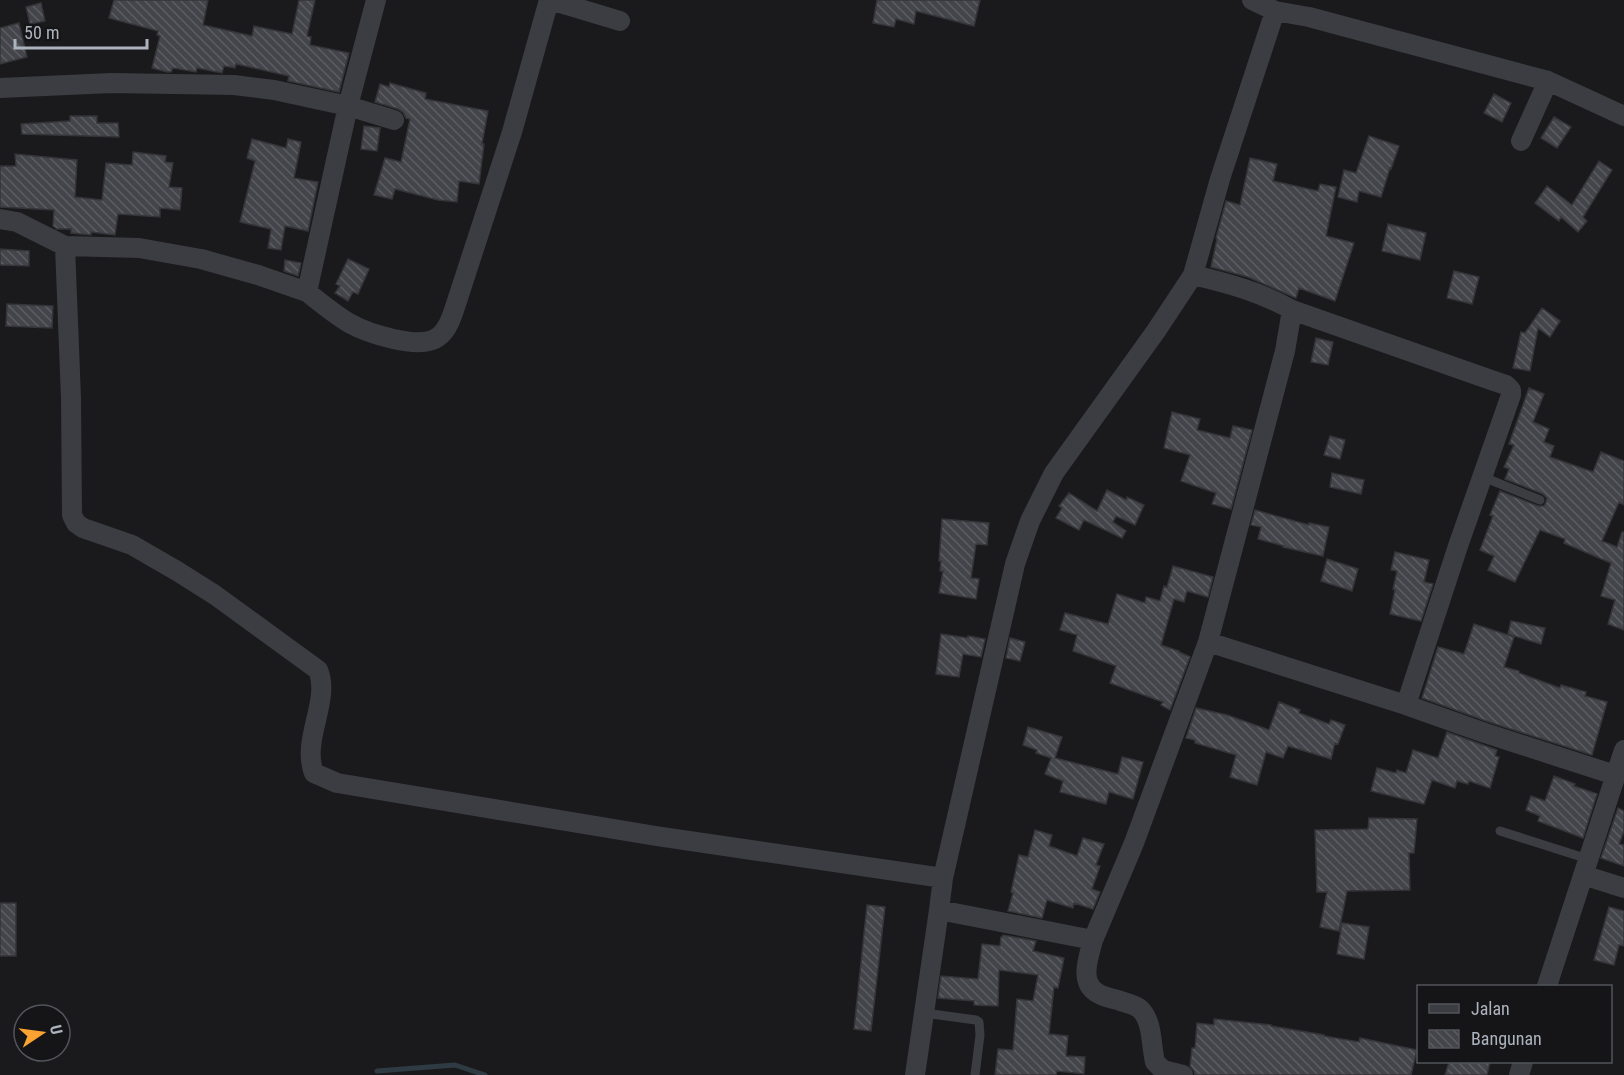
<svg xmlns="http://www.w3.org/2000/svg" width="1624" height="1075" viewBox="0 0 1624 1075" font-family="'Roboto Condensed',sans-serif">
<style>
.lines{fill:none;stroke-linecap:round;stroke-linejoin:round}
.stream{stroke:#2f3b42;stroke-width:5}
.building{fill:url(#building-back-hatch);stroke:#343439;stroke-width:1.5}
.service{stroke:#3b3d42;stroke-width:9}
.minor{stroke:#3b3d42;stroke-width:20}
</style>
<defs>
<pattern id="building-back-hatch" width="6" height="6" patternUnits="userSpaceOnUse" patternTransform="scale(1.5)"><rect width="6" height="6" fill="#44454a"/><path d="M-1 5l2 2M0 0l6 6M5-1l2 2" fill="none" stroke="#5c5d62"/></pattern>
</defs>
<rect width="100%" height="100%" fill="#1a1a1c"/>
<g class="lines">
<path class="stream" d="M 377,1071 L 455,1065 L 485,1075"/>
</g>
<path class="building" d="M 114,0 L 208,0 L 203,25 L 252,36 L 254,26 L 292,34 L 299,0 L 315,0 L 307,36 L 311,37 L 310,45 L 349,53 L 339,92 L 288,81 L 289,76 L 236,64 L 235,68 L 224,66 L 222,73 L 197,68 L 196,72 L 173,68 L 171,72 L 167,72 L 152,68 L 160,36 L 157,35 L 158,31 L 109,18 Z
M 877,0 L 980,0 L 974,26 L 916,11 L 914,24 L 896,19 L 894,27 L 873,23 Z
M 41,3 L 45,21 L 30,24 L 26,7 Z
M 19,23 L 27,57 L 0,64 L 0,28 Z
M 390,83 L 426,93 L 425,99 L 488,111 L 482,144 L 484,144 L 479,184 L 459,181 L 457,202 L 438,200 L 395,189 L 392,199 L 374,195 L 385,158 L 401,162 L 410,119 L 406,118 L 403,112 L 398,109 L 375,102 L 380,84 L 389,87 Z
M 1494,94 L 1511,103 L 1502,122 L 1484,113 Z
M 70,116 L 97,116 L 97,123 L 118,123 L 119,137 L 22,134 L 21,124 L 70,121 Z
M 1554,117 L 1571,127 L 1557,148 L 1541,138 Z
M 364,126 L 380,128 L 377,151 L 361,149 Z
M 1369,136 L 1399,146 L 1391,169 L 1390,168 L 1381,197 L 1359,191 L 1357,202 L 1338,197 L 1344,170 L 1356,173 Z
M 252,139 L 286,148 L 288,139 L 301,142 L 294,178 L 318,182 L 308,231 L 285,226 L 281,250 L 268,248 L 271,229 L 240,222 L 255,161 L 247,158 Z
M 133,152 L 166,156 L 165,162 L 173,163 L 169,187 L 182,188 L 180,210 L 160,208 L 160,217 L 118,214 L 115,235 L 91,232 L 91,235 L 71,233 L 71,229 L 57,229 L 53,226 L 54,210 L 0,207 L 0,166 L 16,166 L 15,154 L 77,160 L 75,197 L 102,200 L 106,163 L 132,165 Z
M 1250,158 L 1277,164 L 1273,181 L 1318,191 L 1320,184 L 1336,187 L 1326,236 L 1354,243 L 1335,301 L 1299,288 L 1296,298 L 1248,277 L 1211,267 L 1217,239 L 1216,238 L 1226,201 L 1240,205 Z
M 1599,161 L 1612,170 L 1583,217 L 1587,221 L 1578,232 L 1561,217 L 1559,221 L 1535,203 L 1547,186 L 1572,205 Z
M 1388,224 L 1426,233 L 1420,260 L 1382,251 Z
M 0,249 L 29,251 L 29,266 L 0,265 Z
M 348,259 L 369,269 L 358,294 L 353,292 L 348,301 L 335,293 L 340,286 L 336,284 Z
M 285,260 L 301,263 L 298,276 L 284,271 Z
M 1454,271 L 1479,277 L 1472,304 L 1447,298 Z
M 7,304 L 53,306 L 52,328 L 6,326 Z
M 1542,308 L 1560,321 L 1550,337 L 1538,328 L 1530,371 L 1513,368 L 1521,332 L 1525,333 Z
M 1316,338 L 1333,342 L 1328,365 L 1311,362 Z
M 1529,388 L 1544,394 L 1533,422 L 1549,429 L 1544,442 L 1554,446 L 1550,457 L 1593,472 L 1601,452 L 1624,461 L 1624,505 L 1619,502 L 1602,541 L 1617,547 L 1622,532 L 1624,532 L 1624,630 L 1608,624 L 1615,600 L 1601,596 L 1611,563 L 1564,543 L 1565,539 L 1540,530 L 1515,582 L 1488,570 L 1494,556 L 1480,550 L 1493,516 L 1490,515 L 1500,491 L 1538,506 L 1544,506 L 1546,502 L 1547,498 L 1543,494 L 1505,479 L 1509,469 L 1504,467 L 1514,445 L 1509,444 Z
M 1172,412 L 1200,419 L 1197,430 L 1230,438 L 1233,426 L 1252,430 L 1231,509 L 1212,504 L 1216,493 L 1181,481 L 1190,455 L 1164,448 Z
M 1330,436 L 1345,440 L 1340,459 L 1324,455 Z
M 1332,473 L 1364,480 L 1361,494 L 1330,487 Z
M 1107,490 L 1126,500 L 1127,497 L 1144,505 L 1135,525 L 1116,516 L 1113,522 L 1126,531 L 1122,538 L 1084,520 L 1079,530 L 1056,518 L 1062,508 L 1059,506 L 1069,493 L 1097,511 Z
M 1255,510 L 1309,525 L 1309,523 L 1329,527 L 1323,556 L 1283,547 L 1284,546 L 1258,539 L 1261,527 L 1251,525 Z
M 942,519 L 989,523 L 987,545 L 976,544 L 971,578 L 979,579 L 976,599 L 939,593 L 943,571 L 940,571 L 941,561 L 939,561 Z
M 1395,552 L 1429,560 L 1424,582 L 1433,584 L 1421,621 L 1390,614 L 1395,590 L 1393,589 L 1397,571 L 1391,570 Z
M 1327,559 L 1358,569 L 1352,591 L 1321,581 Z
M 1173,566 L 1213,577 L 1208,597 L 1187,591 L 1184,602 L 1174,599 L 1161,645 L 1179,651 L 1179,652 L 1190,657 L 1170,710 L 1161,705 L 1163,702 L 1110,683 L 1116,666 L 1073,651 L 1077,635 L 1060,630 L 1065,613 L 1108,624 L 1117,594 L 1145,603 L 1146,597 L 1160,601 L 1164,586 L 1167,587 Z
M 1511,621 L 1545,628 L 1541,644 L 1508,634 Z
M 1474,624 L 1514,637 L 1504,667 L 1519,671 L 1519,673 L 1560,688 L 1561,685 L 1586,692 L 1585,696 L 1607,702 L 1592,755 L 1489,722 L 1422,698 L 1438,647 L 1464,654 Z
M 941,634 L 968,638 L 968,636 L 985,639 L 981,657 L 963,654 L 959,677 L 936,674 Z
M 1010,638 L 1025,642 L 1020,661 L 1006,658 Z
M 1279,702 L 1300,710 L 1299,713 L 1329,724 L 1331,720 L 1345,725 L 1338,744 L 1335,743 L 1331,759 L 1288,746 L 1283,758 L 1266,752 L 1257,785 L 1230,777 L 1236,755 L 1195,743 L 1195,740 L 1186,738 L 1196,708 L 1227,715 L 1269,730 Z
M 1028,727 L 1062,737 L 1055,758 L 1118,774 L 1122,757 L 1143,762 L 1133,799 L 1109,792 L 1106,804 L 1060,792 L 1063,781 L 1045,774 L 1051,758 L 1036,753 L 1037,750 L 1023,745 Z
M 1447,732 L 1497,750 L 1495,756 L 1499,757 L 1490,788 L 1469,781 L 1468,784 L 1457,781 L 1455,788 L 1432,780 L 1424,804 L 1371,791 L 1377,768 L 1396,773 L 1397,770 L 1406,773 L 1413,750 L 1438,758 Z
M 1554,776 L 1575,784 L 1574,786 L 1597,794 L 1583,838 L 1538,821 L 1540,816 L 1526,810 L 1531,796 L 1545,801 Z
M 1618,808 L 1624,811 L 1624,831 L 1619,844 L 1624,845 L 1624,866 L 1601,858 Z
M 1369,818 L 1417,819 L 1414,853 L 1409,853 L 1410,890 L 1347,891 L 1339,931 L 1320,927 L 1327,892 L 1317,892 L 1315,830 L 1368,829 Z
M 1035,830 L 1052,835 L 1049,846 L 1077,856 L 1083,838 L 1104,844 L 1096,865 L 1100,866 L 1092,889 L 1100,892 L 1093,909 L 1074,903 L 1073,908 L 1047,900 L 1042,918 L 1008,911 L 1013,893 L 1011,892 L 1019,855 L 1028,857 Z
M 0,903 L 16,903 L 16,956 L 0,956 Z
M 867,905 L 885,907 L 871,1031 L 854,1029 Z
M 1609,907 L 1624,911 L 1624,946 L 1619,945 L 1614,965 L 1594,960 Z
M 1342,923 L 1369,927 L 1364,959 L 1337,954 Z
M 1003,935 L 1036,941 L 1033,951 L 1064,958 L 1058,988 L 1054,987 L 1049,1034 L 1068,1036 L 1066,1056 L 1085,1057 L 1084,1074 L 1057,1071 L 1056,1075 L 995,1075 L 998,1049 L 1013,1050 L 1017,999 L 1033,1001 L 1038,975 L 999,970 L 998,1006 L 974,1005 L 974,1001 L 938,998 L 941,976 L 978,979 L 982,944 L 1000,946 L 1001,937 L 1002,937 Z
M 1214,1019 L 1271,1025 L 1271,1026 L 1324,1035 L 1324,1036 L 1359,1042 L 1360,1038 L 1417,1050 L 1411,1075 L 1195,1075 L 1194,1071 L 1190,1066 L 1192,1048 L 1195,1048 L 1197,1023 L 1214,1025 Z
M 1449,1062 L 1490,1062 L 1487,1075 L 1445,1075 Z"/>
<g class="lines">
<path class="service" d="M 1483,477 L 1540,500
M 1500,831 L 1588,859
M 924,1013 L 976,1020 L 979,1022 L 980,1035 L 975,1075"/>
<path class="minor" d="M 376,0 L 348,106 L 394,120
M 550,0 L 620,21
M 1252,0 L 1275,11 L 1309,17 L 1548,81 L 1624,116
M 0,88 L 112,83 L 234,85 L 274,90 L 348,106 L 307,292 L 258,275 L 201,259 L 139,248 L 65,246 L 17,222 L 0,219
M 1521,141 L 1548,81
M 65,246 L 71,398 L 72,515 L 76,523 L 83,528 L 132,545 L 177,571 L 215,595 L 318,670 C 331,700 301,740 314,773 L 337,783 L 656,836 L 943,878
M 307,292 C 321,303 334,314 349,323 C 367,333 420,351 438,337 C 449,329 453,313 457,301 L 512,132 L 549,0
M 1292,310 L 1491,380 L 1506,385 L 1511,390 L 1511,395 L 1458,546 L 1406,705
M 1208,642 L 1406,705 L 1485,733 L 1615,775
M 1583,875 L 1624,888
M 939,910 L 1093,940 L 1134,843 L 1208,642 L 1285,351 L 1292,310 C 1261,292 1227,283 1193,275
M 1093,940 C 1089,956 1079,981 1096,992 C 1102,997 1111,998 1118,1000 C 1125,1003 1134,1004 1140,1009 C 1153,1021 1151,1046 1155,1062 L 1163,1070 L 1183,1075
M 1547,986 L 1624,750
M 915,1075 L 939,910 L 943,878 L 1015,564 L 1030,521 L 1054,473 L 1156,331 L 1193,275 L 1220,179 L 1275,11
M 1519,1075 L 1523,1062"/>
</g>
<rect x="1417" y="985" width="195" height="78" fill="#151518" stroke="#51545a" stroke-width="1.5"/>
<rect x="1429" y="1004" width="30" height="9" fill="#3b3d42" stroke="#51545a" stroke-width="1.5"/>
<text x="1471" y="1015" font-size="18" fill="#acb3bd">Jalan</text>
<rect x="1429" y="1030" width="30" height="18" fill="url(#building-back-hatch)" stroke="#51545a" stroke-width="1.5"/>
<text x="1471" y="1045" font-size="18" fill="#acb3bd">Bangunan</text>
<g transform="translate(42 1033) rotate(77)"><circle r="28" fill="#151518" stroke="#51545a" stroke-width="1.5"/>
<path d="M0-4.5L10 22L0 15L-10 22Z" fill="#fca232"/>
<text y="-9" font-size="16" font-weight="bold" text-anchor="middle" fill="#acb3bd">U</text>
</g>
<path d="M15 39v9h132v-9" fill="none" stroke="#acb3bd" stroke-width="3"/>
<text x="24" y="39" font-size="18" fill="#acb3bd" stroke="#151518" stroke-width="4.5" paint-order="stroke">50 m</text>
</svg>
